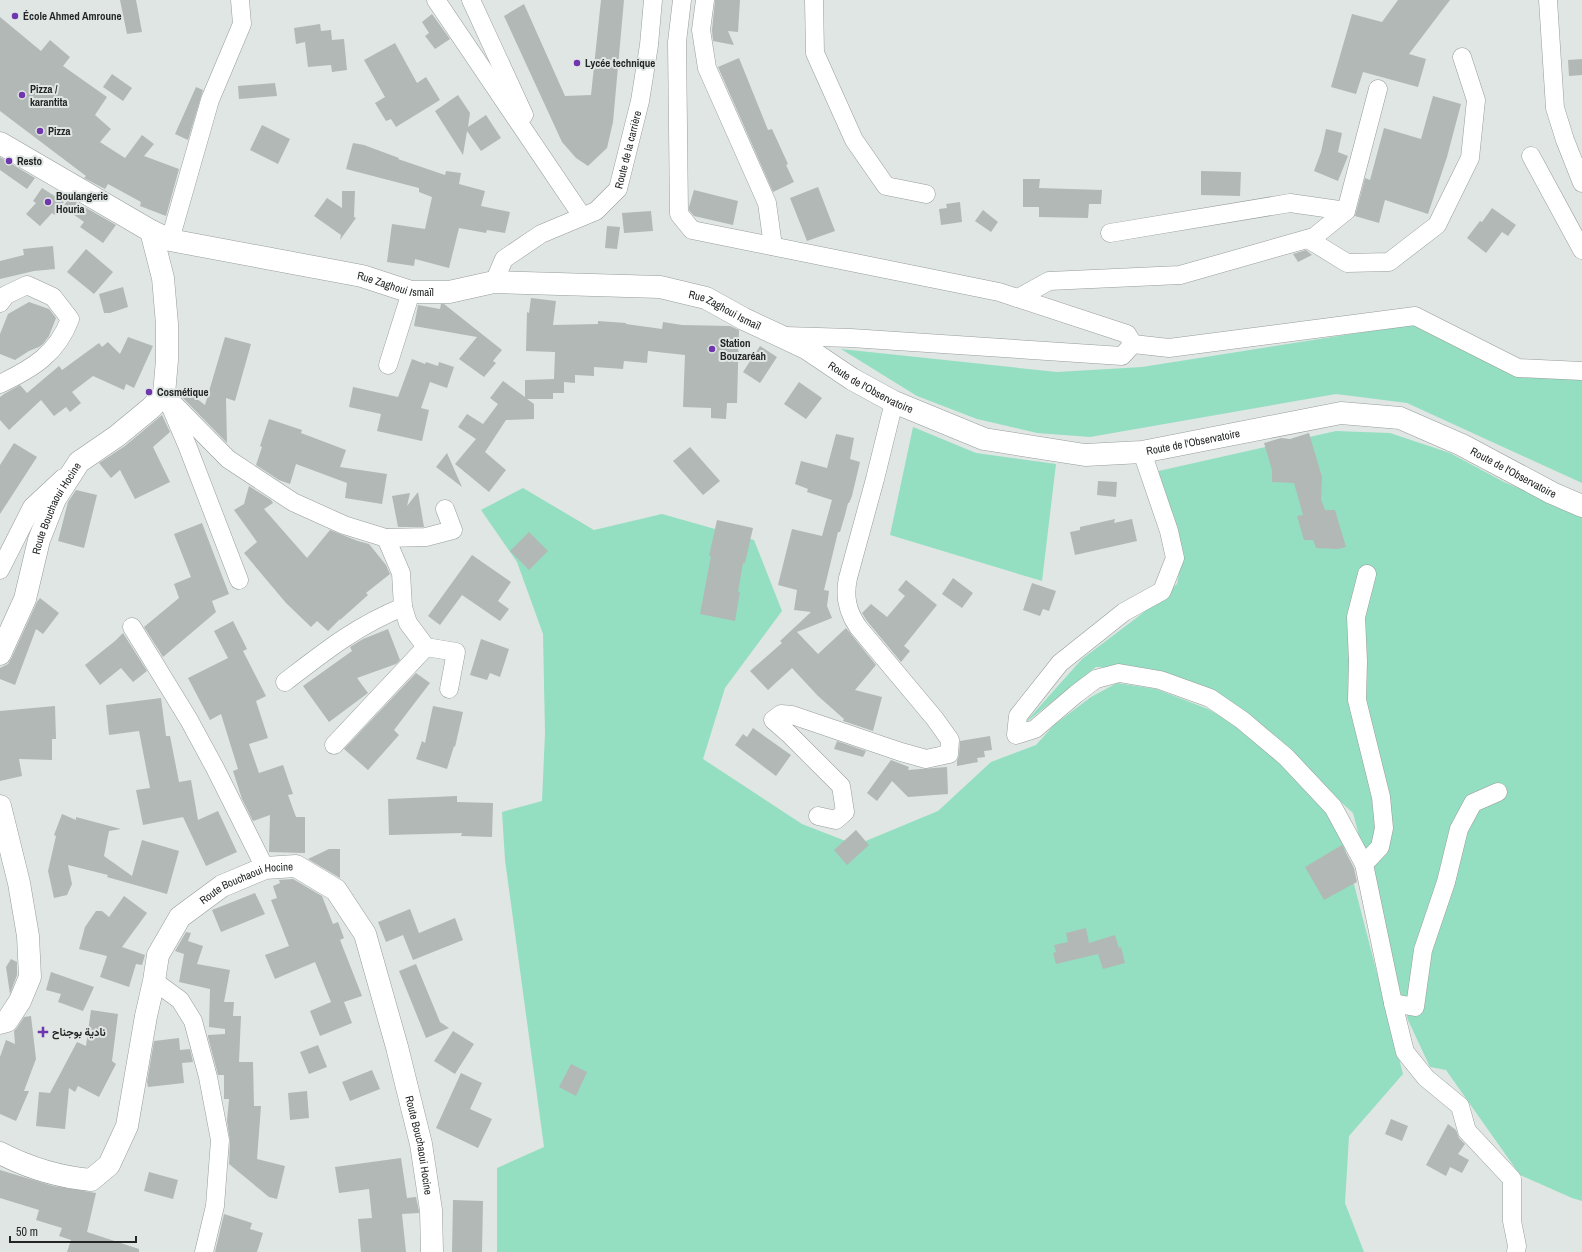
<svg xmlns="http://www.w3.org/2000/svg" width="1582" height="1252" viewBox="0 0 1582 1252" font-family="'Archivo Narrow',Vazirmatn,sans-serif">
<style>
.green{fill:#94dfc2}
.building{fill:#b2b8b5}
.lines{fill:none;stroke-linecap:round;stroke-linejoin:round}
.minor-casing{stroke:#979d9b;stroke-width:19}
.tertiary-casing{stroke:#979d9b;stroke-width:23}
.minor{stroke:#fff;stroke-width:18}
.tertiary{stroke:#fff;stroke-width:22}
.poi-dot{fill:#6f36ad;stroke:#e0e6e4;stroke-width:1.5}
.labels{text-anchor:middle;stroke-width:4;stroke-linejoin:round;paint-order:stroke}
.poi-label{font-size:11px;font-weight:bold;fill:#232625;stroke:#e0e6e4;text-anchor:start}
.street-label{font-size:11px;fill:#232625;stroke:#e0e6e4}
</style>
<rect width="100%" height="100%" fill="#e0e6e4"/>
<path class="green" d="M 1421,323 L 1553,376 L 1582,377 L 1582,483 L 1407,403 L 1336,394 L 1090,437 L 1037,433 L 977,419 L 917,396 L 841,349 L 1057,372 L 1142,367 Z
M 913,427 L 976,453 L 1056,464 L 1042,581 L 890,535 Z
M 1336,431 L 1390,433 L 1450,453 L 1504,482 L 1582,516 L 1582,1201 L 1572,1198 L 1520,1175 L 1446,1070 L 1430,1067 L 1408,1020 L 1353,813 L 1256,725 L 1150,669 L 1096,667 L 1024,724 L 1082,659 L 1139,616 L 1177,584 L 1183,552 L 1154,472 Z
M 523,488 L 594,530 L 662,514 L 754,540 L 782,611 L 725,688 L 703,759 L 802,824 L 856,845 L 938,811 L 991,762 L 1036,745 L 1054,725 L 1091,697 L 1117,683 L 1156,689 L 1208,709 L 1241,728 L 1295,773 L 1340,830 L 1403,1074 L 1349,1136 L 1345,1203 L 1364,1252 L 497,1252 L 497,1168 L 544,1147 L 505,860 L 502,812 L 542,801 L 545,733 L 543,634 L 517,562 L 481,510 Z"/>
<path class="building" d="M 120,0 L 136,0 L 142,32 L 127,34 Z
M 601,0 L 624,0 L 613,122 L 607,148 L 588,166 L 576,158 L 562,142 L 504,16 L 524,4 L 565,96 L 591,95 Z
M 715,0 L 740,0 L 738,32 L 728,31 L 734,45 L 713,41 L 712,30 Z
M 1398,0 L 1450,0 L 1409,54 L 1426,59 L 1418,87 L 1363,72 L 1356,94 L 1331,87 L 1352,14 L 1382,22 Z
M 432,14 L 450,39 L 435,49 L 425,36 L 429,33 L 422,22 Z
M 0,17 L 41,51 L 50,40 L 70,57 L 63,66 L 107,97 L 95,115 L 111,129 L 100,142 L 125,158 L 142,135 L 154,144 L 144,156 L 179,169 L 166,216 L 140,206 L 141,202 L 108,184 L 105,189 L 84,178 L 86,176 L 0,111 Z
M 320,24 L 321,31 L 331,30 L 332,40 L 344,39 L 347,70 L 332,72 L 331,65 L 308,67 L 305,42 L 296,44 L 294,28 Z
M 395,43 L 417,83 L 426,77 L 440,100 L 396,127 L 391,119 L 386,121 L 375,103 L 385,97 L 364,60 Z
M 739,58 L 768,130 L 772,129 L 788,164 L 786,165 L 794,182 L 773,192 L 718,67 Z
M 1582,59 L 1582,75 L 1569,76 L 1568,60 Z
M 112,74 L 132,88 L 123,101 L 103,87 Z
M 275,83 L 277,96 L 239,99 L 238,86 Z
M 196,87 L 203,90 L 188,140 L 175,134 Z
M 458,95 L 470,113 L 468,127 L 486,115 L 501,138 L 481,151 L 467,131 L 463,155 L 435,111 Z
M 1433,96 L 1461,104 L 1447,157 L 1428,214 L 1385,200 L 1379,223 L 1355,216 L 1365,178 L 1370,180 L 1384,128 L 1421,139 Z
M 262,125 L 290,139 L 278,164 L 250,150 Z
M 1326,129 L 1342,133 L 1338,152 L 1348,156 L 1338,181 L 1314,171 L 1321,152 Z
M 353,143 L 364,145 L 399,158 L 398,159 L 445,175 L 446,171 L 461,173 L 459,184 L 485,191 L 481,206 L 510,212 L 505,233 L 487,230 L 486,233 L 459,228 L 449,268 L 415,259 L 414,266 L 387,262 L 392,224 L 425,229 L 432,197 L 419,192 L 419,188 L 346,169 Z
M 0,157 L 35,178 L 27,189 L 0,170 Z
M 1201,171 L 1241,172 L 1240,196 L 1201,195 Z
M 1023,179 L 1040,179 L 1039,188 L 1102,190 L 1101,204 L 1089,204 L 1088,218 L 1039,217 L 1039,207 L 1023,207 Z
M 818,187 L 835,231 L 807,241 L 790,198 Z
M 42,188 L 64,202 L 55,215 L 52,213 L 40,226 L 26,214 L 36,203 L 33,201 Z
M 694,190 L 738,201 L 733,225 L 694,216 L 689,210 L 689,207 Z
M 342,191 L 355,191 L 354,217 L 356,218 L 340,240 L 341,235 L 314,216 L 327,198 L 342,208 Z
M 69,198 L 116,225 L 103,243 L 80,227 L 84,222 L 63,207 Z
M 960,202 L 962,222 L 941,225 L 939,209 L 947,208 L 946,204 Z
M 1492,208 L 1516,225 L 1508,236 L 1502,232 L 1486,253 L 1467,238 L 1480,221 L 1482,222 Z
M 983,210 L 998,222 L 991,232 L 975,221 Z
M 651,211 L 653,231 L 624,233 L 622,213 Z
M 607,226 L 620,227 L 617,249 L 605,248 Z
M 53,246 L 55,269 L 34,271 L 0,279 L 0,261 L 24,255 L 23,249 Z
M 86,249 L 113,272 L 94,294 L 67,272 Z
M 1306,250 L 1312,255 L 1298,262 L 1293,254 Z
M 123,287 L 128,307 L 110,313 L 104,313 L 99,294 Z
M 531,298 L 556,301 L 553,325 L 598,324 L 598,321 L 626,323 L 626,324 L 662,329 L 663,322 L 682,325 L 730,326 L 739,330 L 737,403 L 727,403 L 726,419 L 711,418 L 711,408 L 683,407 L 685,355 L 648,351 L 647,363 L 624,361 L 623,369 L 594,367 L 594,376 L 575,375 L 575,383 L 564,382 L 564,393 L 553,393 L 553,399 L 527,399 L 534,404 L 534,419 L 506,420 L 485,452 L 506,470 L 489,492 L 455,464 L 476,439 L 458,427 L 467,414 L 483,424 L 498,404 L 490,398 L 503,381 L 525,397 L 525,380 L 554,379 L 555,352 L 526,351 L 527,312 L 529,313 Z
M 29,302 L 49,309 L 56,318 L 49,336 L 43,344 L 39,347 L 29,351 L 15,360 L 0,354 L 0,334 L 8,314 Z
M 441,304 L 444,304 L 502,350 L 493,361 L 496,363 L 484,377 L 459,359 L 477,337 L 414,326 L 418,305 L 440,309 Z
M 128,337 L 153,346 L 134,388 L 126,384 L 124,390 L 93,376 L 72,392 L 81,403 L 70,412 L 66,407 L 54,416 L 41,400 L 9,430 L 0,420 L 0,397 L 4,394 L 20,385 L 27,393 L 59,366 L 62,370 L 99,343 L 102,347 L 108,342 L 120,354 Z
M 225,337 L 251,344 L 235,401 L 226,398 L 227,443 L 180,395 L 184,389 L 205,405 Z
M 760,346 L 777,357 L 760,383 L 743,372 Z
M 412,359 L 425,364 L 426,362 L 438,366 L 439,362 L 454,367 L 447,388 L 430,382 L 421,408 L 429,410 L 422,441 L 377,431 L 381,414 L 349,407 L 353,387 L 398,397 Z
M 799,382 L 822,398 L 806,419 L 784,404 Z
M 162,415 L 170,432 L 153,447 L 170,482 L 135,499 L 120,470 L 111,478 L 99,463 L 125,446 Z
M 269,419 L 302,430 L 301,433 L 346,450 L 340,467 L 387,474 L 382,504 L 345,498 L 347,483 L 296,464 L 290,484 L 279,480 L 256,465 L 262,447 L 260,446 Z
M 1309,433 L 1322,477 L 1321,499 L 1325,510 L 1335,510 L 1346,547 L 1338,549 L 1316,548 L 1313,540 L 1304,540 L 1297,516 L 1303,515 L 1294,483 L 1272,482 L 1272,470 L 1264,443 L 1281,438 L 1290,439 Z
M 836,434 L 854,438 L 850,459 L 860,462 L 852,496 L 849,503 L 848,503 L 845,515 L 840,532 L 838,532 L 824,590 L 829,591 L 827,606 L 832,618 L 797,632 L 818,654 L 846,628 L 876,665 L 855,690 L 882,697 L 873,731 L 843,721 L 844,719 L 818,696 L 792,668 L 768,690 L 750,671 L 782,643 L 780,641 L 811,612 L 794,610 L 797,590 L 778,585 L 792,529 L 822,536 L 832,500 L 807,492 L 808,489 L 795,484 L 801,461 L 827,468 Z
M 14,443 L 37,457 L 0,514 L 0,465 Z
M 690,447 L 720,481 L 703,495 L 673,461 Z
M 447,453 L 462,487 L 436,467 Z
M 1098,481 L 1117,482 L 1116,497 L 1097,495 Z
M 249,486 L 271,500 L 273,503 L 264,509 L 307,558 L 330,530 L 358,541 L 369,544 L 386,565 L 390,574 L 366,593 L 368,595 L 340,620 L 340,619 L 328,631 L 317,621 L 311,627 L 286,603 L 244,553 L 257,542 L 234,510 L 244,504 Z
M 76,490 L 97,495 L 84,548 L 58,541 L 68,502 Z
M 418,492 L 424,527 L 398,527 L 392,496 L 410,493 L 407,506 Z
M 1115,519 L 1114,523 L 1132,519 L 1137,541 L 1075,555 L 1070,532 L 1080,530 L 1080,527 Z
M 717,520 L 753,528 L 745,563 L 743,563 L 738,592 L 740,592 L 735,621 L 700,614 L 711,556 L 709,556 Z
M 202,523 L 229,594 L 212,601 L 216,612 L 163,657 L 144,627 L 179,598 L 174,584 L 191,577 L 174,534 Z
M 529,532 L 548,551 L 529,570 L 510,551 Z
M 472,555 L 511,582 L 498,601 L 509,609 L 500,621 L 462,595 L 440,625 L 428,616 Z
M 953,578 L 973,593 L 962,608 L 942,594 Z
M 906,580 L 937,605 L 904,646 L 910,651 L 901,662 L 867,621 L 862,613 L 871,604 L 887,617 L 905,596 L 898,590 Z
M 1032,583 L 1056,591 L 1049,611 L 1043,609 L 1040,616 L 1023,610 Z
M 40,598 L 59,613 L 43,634 L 36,629 L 15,685 L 0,679 L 0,668 L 8,664 L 11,659 L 37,602 Z
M 233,621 L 247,649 L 243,651 L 266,696 L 256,701 L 268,738 L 249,744 L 259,773 L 283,765 L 293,794 L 288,795 L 296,817 L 305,817 L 305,853 L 269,852 L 270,815 L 253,821 L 242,799 L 233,771 L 238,769 L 221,714 L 210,720 L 188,678 L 228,658 L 214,631 Z
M 388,629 L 400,660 L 396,664 L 357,678 L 368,693 L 329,722 L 303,686 L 352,651 L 350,647 L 363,639 Z
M 123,633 L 147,671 L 133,682 L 121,668 L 100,685 L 85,665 L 115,641 Z
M 481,639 L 509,649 L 500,677 L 490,673 L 487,680 L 470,675 Z
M 416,673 L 430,683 L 394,730 L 399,735 L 368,770 L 344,749 Z
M 161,698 L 166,736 L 170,736 L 179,782 L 191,780 L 198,820 L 218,811 L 237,852 L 206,866 L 183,817 L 143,825 L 136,790 L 150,788 L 139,731 L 109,735 L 106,705 Z
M 55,706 L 56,739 L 52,739 L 52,760 L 19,759 L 22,776 L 0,781 L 0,711 Z
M 433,706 L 463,712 L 455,747 L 454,746 L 447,769 L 416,759 L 422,741 L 425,743 Z
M 753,728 L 791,755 L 776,776 L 735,745 L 743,734 L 747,737 Z
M 990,736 L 992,750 L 984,751 L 985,757 L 977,758 L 978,762 L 957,766 L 957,761 L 959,755 L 960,741 Z
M 837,741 L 866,751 L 863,757 L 834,749 Z
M 891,760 L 909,767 L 908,770 L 947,767 L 948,794 L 908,797 L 892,781 L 877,801 L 867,793 Z
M 457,796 L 457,802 L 493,803 L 492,837 L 461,836 L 462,833 L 389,835 L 388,799 Z
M 62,814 L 76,820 L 76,817 L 121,829 L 109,831 L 104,856 L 132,876 L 142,840 L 179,851 L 167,894 L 107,877 L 108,875 L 68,865 L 72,884 L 67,895 L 54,898 L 48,871 L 56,836 L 54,835 Z
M 856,830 L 869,845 L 847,865 L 834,850 Z
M 1342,845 L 1354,868 L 1357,882 L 1324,900 L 1305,867 Z
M 329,849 L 340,849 L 340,878 L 308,859 Z
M 293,879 L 322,896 L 333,924 L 338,922 L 344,938 L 340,940 L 362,996 L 344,1002 L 352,1023 L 320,1036 L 310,1011 L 331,1002 L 315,962 L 275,979 L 265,955 L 289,946 L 271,900 L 277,898 L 273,886 L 280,883 L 279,880 Z
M 255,893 L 265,914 L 221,932 L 212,910 Z
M 124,896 L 147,913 L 122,947 L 145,955 L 142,965 L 136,964 L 129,987 L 100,977 L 107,956 L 79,949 L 85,927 L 96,911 L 102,911 L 109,917 Z
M 410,909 L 419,933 L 455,918 L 463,940 L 413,960 L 403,935 L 386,942 L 378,922 Z
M 1086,928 L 1089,943 L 1115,935 L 1119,948 L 1121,947 L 1125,963 L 1103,969 L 1098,954 L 1056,964 L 1053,953 L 1056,952 L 1054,945 L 1068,942 L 1066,933 Z
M 186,932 L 191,933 L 188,941 L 203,946 L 197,964 L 230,970 L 224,1002 L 234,1002 L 233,1016 L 241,1016 L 239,1062 L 253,1062 L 254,1106 L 261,1106 L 257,1159 L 285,1166 L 277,1199 L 269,1197 L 229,1164 L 230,1141 L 227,1121 L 229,1099 L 224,1099 L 224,1075 L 218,1075 L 208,1037 L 208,1035 L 225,1034 L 225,1029 L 209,1027 L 210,989 L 179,982 L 184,954 L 175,951 Z
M 11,959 L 17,962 L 17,975 L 10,994 L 6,967 Z
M 416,964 L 440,1022 L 449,1028 L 426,1038 L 399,971 Z
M 51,972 L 94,987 L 83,1011 L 58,1002 L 61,994 L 46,990 Z
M 91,1010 L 118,1014 L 112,1061 L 116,1064 L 99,1097 L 78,1086 L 75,1092 L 69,1088 L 65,1129 L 36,1126 L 39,1092 L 50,1093 L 77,1042 L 86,1046 Z
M 31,1016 L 36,1059 L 24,1091 L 29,1091 L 16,1121 L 0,1114 L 0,1057 L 6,1040 L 15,1044 L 14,1031 L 17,1028 L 24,1017 Z
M 453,1031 L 474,1044 L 455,1074 L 434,1061 Z
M 179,1038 L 180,1050 L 190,1049 L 193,1062 L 182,1063 L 184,1083 L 148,1087 L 147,1082 L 154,1041 Z
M 318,1045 L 327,1067 L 309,1074 L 300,1052 Z
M 571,1064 L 587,1072 L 576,1096 L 559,1087 Z
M 372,1070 L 380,1089 L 350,1101 L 342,1082 Z
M 461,1073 L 482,1083 L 470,1109 L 492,1119 L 478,1148 L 436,1128 Z
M 307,1091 L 309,1118 L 290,1120 L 288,1093 Z
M 1391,1119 L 1408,1126 L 1402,1141 L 1385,1134 Z
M 1448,1124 L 1456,1130 L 1459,1138 L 1465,1144 L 1458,1154 L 1469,1160 L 1462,1173 L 1450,1167 L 1446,1176 L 1426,1165 Z
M 401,1158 L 407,1198 L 416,1197 L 419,1211 L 419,1213 L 402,1214 L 406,1252 L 361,1252 L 358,1219 L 372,1218 L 369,1189 L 339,1193 L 335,1167 Z
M 0,1170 L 53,1186 L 96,1193 L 87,1232 L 139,1249 L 139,1252 L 67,1252 L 71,1240 L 59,1236 L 62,1228 L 36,1220 L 39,1210 L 0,1198 Z
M 149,1172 L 178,1180 L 173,1199 L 144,1191 Z
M 453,1200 L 483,1201 L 482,1252 L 452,1252 Z
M 224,1214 L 252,1223 L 250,1229 L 263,1233 L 257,1252 L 215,1252 Z"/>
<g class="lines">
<defs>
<g id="minor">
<path d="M 436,0 L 582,216"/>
<path d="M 471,0 L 524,115"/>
<path d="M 682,0 L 677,42 L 679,214 L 692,230 L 999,292 L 1127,334 L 1133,344 L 1122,356 L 851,338 L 785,336"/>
<path d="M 705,0 L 701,30 L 707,68 L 767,203 L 773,246"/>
<path d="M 814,0 L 815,53 L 854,140 L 886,186 L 926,194"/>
<path d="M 1548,0 L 1555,108 L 1565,140 L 1582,183"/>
<path d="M 1531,156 L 1582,250"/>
<path d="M 1110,233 L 1290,203 L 1346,211"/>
<path d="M 1308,239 L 1347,263 L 1389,262 L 1437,225 L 1470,158 L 1476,100 L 1462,57"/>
<path d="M 170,240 L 210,100 L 242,24 L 240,0"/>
<path id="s1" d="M 494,282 L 504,259 L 541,234 L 596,211 L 618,189 L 640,101 L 649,45 L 653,0"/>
<path d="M 1018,298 L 1049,281 L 1180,275 L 1314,237 L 1346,211 L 1378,89"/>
<path d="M 0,303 L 6,295 L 27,285 L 53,297 L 70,319 C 57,354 33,368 0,384"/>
<path d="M 1133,344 L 1169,348 L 1415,316 L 1518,368 L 1582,371"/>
<path d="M 388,365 L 411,292"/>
<path d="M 164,394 L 228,459 L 293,502 L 344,525 L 386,538 L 426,537 L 453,530 L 445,509"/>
<path d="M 169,403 L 187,445 L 239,580"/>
<path d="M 1142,452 L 1169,531 L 1175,558 L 1162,591 L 1124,612 L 1060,663 L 1018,716 L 1016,735 L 1035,729 L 1076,694 L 1096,679 L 1119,673 L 1160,680 L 1210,698 L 1242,720 L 1286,757 L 1333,807 L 1364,864 L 1393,1003 L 1405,1052 L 1426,1078 L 1460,1106 L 1467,1131 L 1512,1179 L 1512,1221 L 1517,1246 L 1516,1252"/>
<path d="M 386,538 L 401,573 L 403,607 L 408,623 L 426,647 L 456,652 L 449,689"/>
<path d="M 0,570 L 32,507 L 63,478"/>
<path d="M 132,627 L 189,720 L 215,768 L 265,868"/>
<path d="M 285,682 C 324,652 356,626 403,607"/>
<path d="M 334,745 L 426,647"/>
<path d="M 818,816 L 836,820 L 845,812 L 841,786 L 789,734 L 773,720 L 781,714 L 792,715 L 901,752 L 926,759 L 949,754 L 950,740 L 935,719 L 858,627 C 847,611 844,596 848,578 L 875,479 L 894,402"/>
<path d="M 1364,864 L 1380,847 L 1384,828 L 1381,797 L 1357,700 L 1358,661 L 1356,617 L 1367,574"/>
<path d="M 154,981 L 180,1000 L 193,1021 L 208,1077 L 220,1140 L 215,1206 L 204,1252"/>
<path d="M 1393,1003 L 1415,1007 L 1423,950 L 1446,882 L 1459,829 L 1473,803 L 1498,792"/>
</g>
<g id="tertiary">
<path id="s2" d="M 0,143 L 151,231 L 170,240 L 362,276 L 411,292 L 449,292 L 494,282 L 660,287 L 706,298 L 744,319 L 806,348 L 852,379 L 894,402 L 984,439 L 1085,455 L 1142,452 L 1341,413 L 1400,418 L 1462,445 L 1552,493 L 1582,506"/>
<path id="s3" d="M 0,654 L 25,599 L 39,540 L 55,499 L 79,462 L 117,436 L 151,408 L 164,394 L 167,360 L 167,324 L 163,278 L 151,231"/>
<path d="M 0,806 L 19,883 L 28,936 L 30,977 L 20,1001 L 7,1021 L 0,1023"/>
<path id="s4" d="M 0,1153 C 29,1168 58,1177 91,1180 L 109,1165 L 127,1126 L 146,1016 L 154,981 L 158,955 L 180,917 L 222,886 L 265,868 L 296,866 L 336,890 L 365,934 L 397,1047 L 421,1144 L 431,1210 L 432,1252"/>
</g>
</defs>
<use href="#minor" class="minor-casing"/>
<use href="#tertiary" class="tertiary-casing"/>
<use href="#minor" class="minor"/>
<use href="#tertiary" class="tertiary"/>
</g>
<g class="poi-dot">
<circle cx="15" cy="16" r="4"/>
<circle cx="577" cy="63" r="4"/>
<circle cx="22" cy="95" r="4"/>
<circle cx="40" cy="131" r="4"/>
<circle cx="9" cy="161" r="4"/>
<circle cx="48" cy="202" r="4"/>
<circle cx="712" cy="349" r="4"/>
<circle cx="149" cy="392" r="4"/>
<path d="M41 1026h4v4h4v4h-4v4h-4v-4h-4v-4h4z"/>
</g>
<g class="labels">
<g class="poi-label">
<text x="23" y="20">École Ahmed Amroune</text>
<text x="585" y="67">Lycée technique</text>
<text x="30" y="93">Pizza /<tspan x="30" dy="13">karantita</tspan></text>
<text x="48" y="135">Pizza</text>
<text x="17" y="165">Resto</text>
<text x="56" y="200">Boulangerie<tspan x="56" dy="13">Houria</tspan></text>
<text x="720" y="347">Station<tspan x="720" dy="13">Bouzaréah</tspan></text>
<text x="157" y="396">Cosmétique</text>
<text x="52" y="1036">نادية بوجناح</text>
</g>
<g class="street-label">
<text dy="4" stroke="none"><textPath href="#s1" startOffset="201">Route de la carrière</textPath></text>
<text dy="4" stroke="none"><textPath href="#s2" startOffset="426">Rue Zaghoui Ismaïl</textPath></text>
<text dy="4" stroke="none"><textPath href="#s2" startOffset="762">Rue Zaghoui Ismaïl</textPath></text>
<text dy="4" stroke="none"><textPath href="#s2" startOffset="928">Route de l'Observatoire</textPath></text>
<text dy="4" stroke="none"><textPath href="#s2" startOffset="1264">Route de l'Observatoire</textPath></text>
<text dy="4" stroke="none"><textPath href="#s2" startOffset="1600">Route de l'Observatoire</textPath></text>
<text dy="4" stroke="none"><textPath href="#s3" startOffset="157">Route Bouchaoui Hocine</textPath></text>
<text dy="4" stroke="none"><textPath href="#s4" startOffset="456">Route Bouchaoui Hocine</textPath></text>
<text dy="4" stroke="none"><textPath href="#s4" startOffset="827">Route Bouchaoui Hocine</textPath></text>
</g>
</g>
<path d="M10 1236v6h126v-6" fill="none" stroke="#232625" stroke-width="2"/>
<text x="16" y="1236" font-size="12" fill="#232625" stroke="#e0e6e4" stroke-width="3" paint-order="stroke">50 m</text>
</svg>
